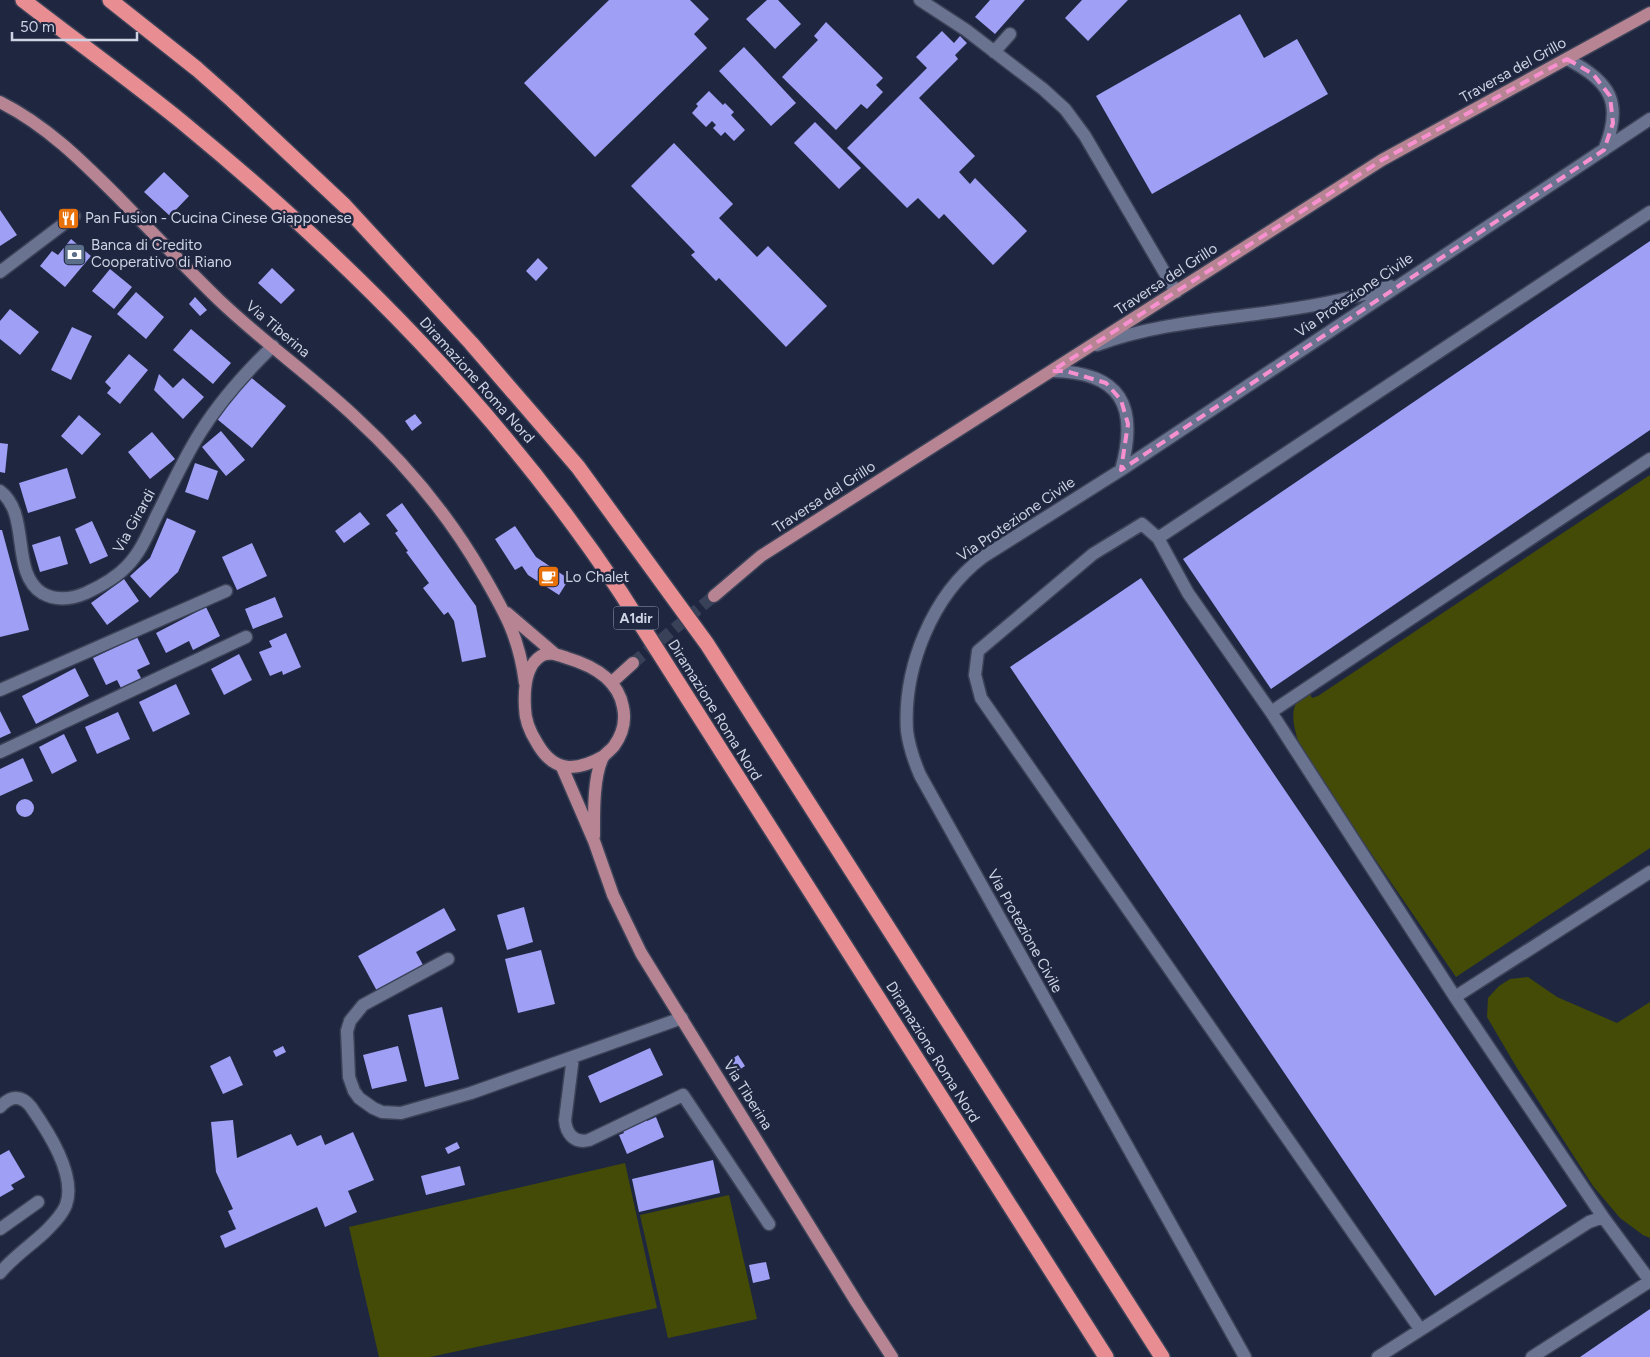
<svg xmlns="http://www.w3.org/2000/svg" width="1650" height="1357" viewBox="0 0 1650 1357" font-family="Figtree,sans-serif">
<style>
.green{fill:#444b06}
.building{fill:#9e9ff5}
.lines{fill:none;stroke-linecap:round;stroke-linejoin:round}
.major-tunnel{stroke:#394159;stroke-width:12;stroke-dasharray:12 6;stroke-linecap:butt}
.minor-casing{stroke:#3c4257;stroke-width:15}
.major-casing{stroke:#3c4257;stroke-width:15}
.highway-casing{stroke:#3c4257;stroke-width:18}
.minor{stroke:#6a7491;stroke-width:12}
.major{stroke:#b68492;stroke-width:12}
.highway{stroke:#e88e93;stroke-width:15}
.marked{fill:none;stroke:#f790ce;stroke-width:4;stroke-dasharray:10 6;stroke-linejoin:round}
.labels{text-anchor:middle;stroke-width:5;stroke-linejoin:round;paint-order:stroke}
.shield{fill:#1f2740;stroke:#9a9fb3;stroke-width:1}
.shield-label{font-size:14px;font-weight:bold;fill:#ced3e4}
.street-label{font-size:15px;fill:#ced3e4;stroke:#1f2740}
.poi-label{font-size:15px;fill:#ced3e4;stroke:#1f2740;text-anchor:start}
</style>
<rect width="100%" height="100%" fill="#1f2740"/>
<path class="green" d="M 1650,475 L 1650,848 L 1456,977 L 1301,751 C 1297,736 1287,713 1299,699 C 1301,697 1306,694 1309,692 L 1312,698 L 1318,696 Z
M 1528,977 L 1557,997 L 1617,1023 L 1650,1002 L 1650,1238 L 1643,1235 L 1620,1218 L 1593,1186 L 1517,1068 L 1487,1017 L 1488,998 L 1499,986 L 1510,979 Z
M 625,1163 L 657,1308 L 430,1357 L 379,1357 L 349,1227 Z
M 729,1195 L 757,1319 L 668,1338 L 640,1215 Z"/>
<path class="building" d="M 609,0 L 690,0 L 709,19 L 694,34 L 707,48 L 595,157 L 524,83 Z
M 767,0 L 778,0 L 801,24 L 775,49 L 746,19 Z
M 990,0 L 1025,0 L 995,34 L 975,17 Z
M 1082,0 L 1128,0 L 1088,41 L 1065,18 Z
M 1240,14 L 1264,58 L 1297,39 L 1328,94 L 1152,194 L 1096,96 Z
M 826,22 L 883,78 L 876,85 L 883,92 L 867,109 L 861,104 L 836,130 L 782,77 L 818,40 L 814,36 Z
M 942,31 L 954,43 L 960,36 L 967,43 L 955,55 L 958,59 L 919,98 L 975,156 L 959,172 L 970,184 L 975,178 L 1027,231 L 993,265 L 944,214 L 939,219 L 918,198 L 907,208 L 847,148 L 927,68 L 916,57 Z
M 744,47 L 796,103 L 771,126 L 719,71 Z
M 709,91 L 723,105 L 725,103 L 734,112 L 731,115 L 745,130 L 734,141 L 725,132 L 721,136 L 713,128 L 716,125 L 712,121 L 706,127 L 692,113 L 698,106 L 696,104 Z
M 815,122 L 861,168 L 839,189 L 794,143 Z
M 674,143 L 733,204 L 719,218 L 757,257 L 768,246 L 827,306 L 786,347 L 719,278 L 716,281 L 691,255 L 695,252 L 631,186 Z
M 164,172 L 189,196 L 170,216 L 144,192 Z
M 0,210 L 17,235 L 0,246 Z
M 71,239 L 91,256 L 65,287 L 40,266 L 52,251 L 58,255 Z
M 1650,241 L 1650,430 L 1271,689 L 1183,559 Z
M 538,258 L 548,268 L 536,281 L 526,271 Z
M 272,268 L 295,290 L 281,304 L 258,283 Z
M 110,269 L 132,287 L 114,309 L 92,291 Z
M 136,292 L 164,317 L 146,339 L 117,314 Z
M 195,297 L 207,310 L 200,316 L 189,304 Z
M 10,309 L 39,332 L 20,355 L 0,339 L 0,321 Z
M 72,327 L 92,336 L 71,380 L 51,370 Z
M 191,329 L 231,363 L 213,384 L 173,350 Z
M 129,354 L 148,370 L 120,404 L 107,393 L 111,388 L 105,382 Z
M 159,374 L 173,388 L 183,378 L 204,397 L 183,419 L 154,390 Z
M 248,375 L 286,406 L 252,448 L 217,419 L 233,399 L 231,396 Z
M 415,414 L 422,423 L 412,431 L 405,421 Z
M 79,415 L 101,434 L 82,455 L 61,436 Z
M 221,431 L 245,460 L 226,476 L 202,447 Z
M 152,432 L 175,459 L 150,479 L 128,452 Z
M 0,443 L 8,444 L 5,473 L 0,472 Z
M 195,463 L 218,471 L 208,500 L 185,492 Z
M 67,468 L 76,498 L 28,513 L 19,483 Z
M 402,503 L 476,606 L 486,657 L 462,662 L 454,621 L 448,612 L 444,615 L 423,588 L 429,583 L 406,552 L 408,551 L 395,533 L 398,531 L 386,515 Z
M 360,512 L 370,524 L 344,543 L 335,531 Z
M 167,518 L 196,531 L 178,572 L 150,598 L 130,576 L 150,558 Z
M 92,521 L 108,556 L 90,564 L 75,529 Z
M 515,526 L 536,557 L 569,579 L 559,595 L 528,575 L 522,566 L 515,570 L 495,539 Z
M 0,530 L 2,530 L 29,630 L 0,637 Z
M 60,536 L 68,564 L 40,572 L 32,545 Z
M 252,543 L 267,576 L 237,590 L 222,557 Z
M 1141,578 L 1567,1206 L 1435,1296 L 1010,667 Z
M 124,579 L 139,601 L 107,625 L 91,603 Z
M 275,597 L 283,617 L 253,629 L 245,609 Z
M 206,607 L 220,636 L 193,650 L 189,641 L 166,653 L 156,633 Z
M 286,633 L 301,667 L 283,675 L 282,671 L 270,676 L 259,652 L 272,647 L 269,641 Z
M 137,637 L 150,664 L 137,670 L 142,680 L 122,690 L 117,680 L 106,685 L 93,658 Z
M 239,654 L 252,680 L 224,695 L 211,669 Z
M 75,668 L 89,696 L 36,724 L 22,696 Z
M 176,684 L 190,714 L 153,732 L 139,702 Z
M 0,711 L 11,733 L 0,738 Z
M 118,712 L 130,739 L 97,754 L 85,727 Z
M 64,734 L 77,761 L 52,774 L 39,747 Z
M 23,758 L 33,781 L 0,796 L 0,769 Z
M16 808a9 9 0 1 1 18 0a9 9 0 1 1-18 0Z
M 524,907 L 533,942 L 507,950 L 497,915 Z
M 444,908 L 456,930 L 416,952 L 423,965 L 377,991 L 358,956 Z
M 541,950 L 555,1004 L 518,1013 L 505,959 Z
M 442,1007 L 459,1079 L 425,1087 L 408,1015 Z
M 283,1046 L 286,1052 L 276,1057 L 273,1051 Z
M 398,1046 L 407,1081 L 372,1089 L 363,1055 Z
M 650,1048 L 663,1075 L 600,1103 L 588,1076 Z
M 738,1055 L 745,1066 L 736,1072 L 729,1061 Z
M 230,1056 L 243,1085 L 223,1094 L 210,1066 Z
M 645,1117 L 647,1121 L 656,1117 L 664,1137 L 627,1154 L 619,1135 L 624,1133 L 621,1127 Z
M 233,1120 L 237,1158 L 291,1134 L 297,1146 L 321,1135 L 325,1145 L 353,1132 L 374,1180 L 348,1191 L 357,1212 L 325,1227 L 317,1207 L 225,1248 L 220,1236 L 236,1229 L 228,1211 L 233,1209 L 216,1172 L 211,1122 Z
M 457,1142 L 460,1148 L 448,1154 L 445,1148 Z
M 9,1150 L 25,1177 L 11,1185 L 14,1189 L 0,1197 L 0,1155 Z
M 713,1160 L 720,1193 L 639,1212 L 632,1179 Z
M 460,1166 L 465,1185 L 426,1195 L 421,1176 Z
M 766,1262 L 770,1279 L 753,1283 L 749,1265 Z
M 1650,1309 L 1650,1357 L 1580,1357 Z"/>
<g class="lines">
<path class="major-tunnel" d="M 633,663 L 714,596"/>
<defs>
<path id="minor" d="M 920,0 L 966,30 L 1043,89 L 1065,109 L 1085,136 L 1176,292
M 994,52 L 1010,34
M 1567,59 C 1610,81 1624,103 1604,150
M 0,272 L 74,216
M 1097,345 C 1148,326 1202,321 1256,314 C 1301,308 1347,301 1390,286
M 1052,371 C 1121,372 1139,406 1121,470
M 0,491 C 31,514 10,573 42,593 C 56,601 72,599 86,593 C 101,586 116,578 127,566 C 140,553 148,534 156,517 C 170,489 183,460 200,433 C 220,401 246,372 273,346
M 1158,538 L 1650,212
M 0,690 L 226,591
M 1271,712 L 1650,459
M 0,752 L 246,637
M 448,959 L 363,1005 L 350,1021 L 347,1031 L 349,1077 L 354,1091 L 359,1098 L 373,1108 L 382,1112 L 401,1113 L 471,1093 L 682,1018
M 1455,997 L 1650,872
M 573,1057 L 565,1120 C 566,1133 574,1144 589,1140 L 683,1095 L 769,1224
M 0,1107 C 10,1096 21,1094 31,1107 C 47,1130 77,1175 66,1205 C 62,1215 53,1224 45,1232 C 30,1246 13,1257 0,1273
M 0,1229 L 38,1202
M 1420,1329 L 981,698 L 975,675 L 978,651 L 1093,554 L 1142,524 L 1158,538 L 1188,593 L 1271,712 L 1455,997 L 1603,1217 L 1650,1281
M 1245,1357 L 920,775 C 914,761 909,746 907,731 C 903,668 932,595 983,557 L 1121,470 L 1650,119
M 1378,1357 L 1589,1222 L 1603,1217
M 1532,1357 L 1650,1281"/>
<path id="major" d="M 0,102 C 46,125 82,161 118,197 C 152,232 185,267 219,300 C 262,341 310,375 353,415 C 403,461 448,514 482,573 C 505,613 519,636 525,683
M 714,596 L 761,556 L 1382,160 L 1650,13
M 507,613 L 555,654
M 611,683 L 633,663
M 562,767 L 594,841 L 613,895 L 641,953 L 857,1303 L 892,1357
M 594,836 C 594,814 593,777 603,757 C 606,753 611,750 614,746 C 622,735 626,721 623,707 C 618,679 591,665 567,658 C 558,655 549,651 541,656 C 525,666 524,691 525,708 C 525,721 530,732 537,743 C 554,773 576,772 604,756"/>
<path id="highway" d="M 23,0 C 76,41 130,80 182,122 C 351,261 500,411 621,593 L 1106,1357
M 110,0 L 197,69 L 232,100 L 344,205 L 471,343 L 578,467 L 707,644 L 1162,1357"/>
</defs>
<use href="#minor" class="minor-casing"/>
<use href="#major" class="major-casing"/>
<use href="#highway" class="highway-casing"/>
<use href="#minor" class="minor"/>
<use href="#major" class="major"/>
<use href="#highway" class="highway"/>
</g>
<path class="marked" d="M 1567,59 L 1593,74 L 1610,96 L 1613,123 L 1604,150 L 1121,470 L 1128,424 L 1121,400 L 1106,383 L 1066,371 L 1052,371 L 1382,160 Z"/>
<defs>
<symbol id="restaurant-square" viewBox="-11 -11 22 22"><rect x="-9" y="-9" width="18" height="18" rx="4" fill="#e8710a" stroke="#1f2740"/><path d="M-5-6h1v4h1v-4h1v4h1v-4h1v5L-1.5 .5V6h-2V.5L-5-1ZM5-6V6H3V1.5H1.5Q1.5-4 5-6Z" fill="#fff"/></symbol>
<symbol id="bank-square" viewBox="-11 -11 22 22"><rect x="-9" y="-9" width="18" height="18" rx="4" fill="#5c6f8a" stroke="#1f2740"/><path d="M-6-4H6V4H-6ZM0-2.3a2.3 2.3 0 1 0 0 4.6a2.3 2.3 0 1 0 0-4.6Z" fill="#fff"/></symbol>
<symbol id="cafe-square" viewBox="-11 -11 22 22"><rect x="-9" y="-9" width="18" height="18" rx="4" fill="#e8710a" stroke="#1f2740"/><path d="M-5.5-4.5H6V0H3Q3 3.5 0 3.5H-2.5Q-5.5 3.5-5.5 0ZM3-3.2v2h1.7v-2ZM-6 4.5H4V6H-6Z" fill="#fff"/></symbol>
</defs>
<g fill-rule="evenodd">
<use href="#restaurant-square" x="56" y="206" width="25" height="25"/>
<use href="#bank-square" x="62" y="242" width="25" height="25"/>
<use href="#cafe-square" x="536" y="564" width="25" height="25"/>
</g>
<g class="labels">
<rect class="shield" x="613.5" y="606.5" width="45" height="23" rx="4"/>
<g class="shield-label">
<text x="636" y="623">A1dir</text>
</g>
<g class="street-label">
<text transform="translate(1513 70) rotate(-29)" y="5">Traversa del Grillo</text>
<text transform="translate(1166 279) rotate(-33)" y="5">Traversa del Grillo</text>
<text transform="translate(1354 295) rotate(-34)" y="5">Via Protezione Civile</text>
<text transform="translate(278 329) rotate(40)" y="5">Via Tiberina</text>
<text transform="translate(477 380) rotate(48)" y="5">Diramazione Roma Nord</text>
<text transform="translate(824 497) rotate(-33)" y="5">Traversa del Grillo</text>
<text transform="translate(1016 519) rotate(-34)" y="5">Via Protezione Civile</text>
<text transform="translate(134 521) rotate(-61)" y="5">Via Girardi</text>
<text transform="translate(715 710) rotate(58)" y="5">Diramazione Roma Nord</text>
<text transform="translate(1025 931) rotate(61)" y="5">Via Protezione Civile</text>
<text transform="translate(933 1052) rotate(58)" y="5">Diramazione Roma Nord</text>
<text transform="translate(748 1095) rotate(58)" y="5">Via Tiberina</text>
</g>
<g class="poi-label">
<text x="85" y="223">Pan Fusion - Cucina Cinese Giapponese</text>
<text x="91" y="250">Banca di Credito<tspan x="91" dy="17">Cooperativo di Riano</tspan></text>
<text x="565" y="582">Lo Chalet</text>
</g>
</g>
<path d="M12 32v8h125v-8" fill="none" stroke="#ced3e4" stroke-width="2.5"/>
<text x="20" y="32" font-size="15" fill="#ced3e4" stroke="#1f2740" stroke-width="4" paint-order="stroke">50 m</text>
</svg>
